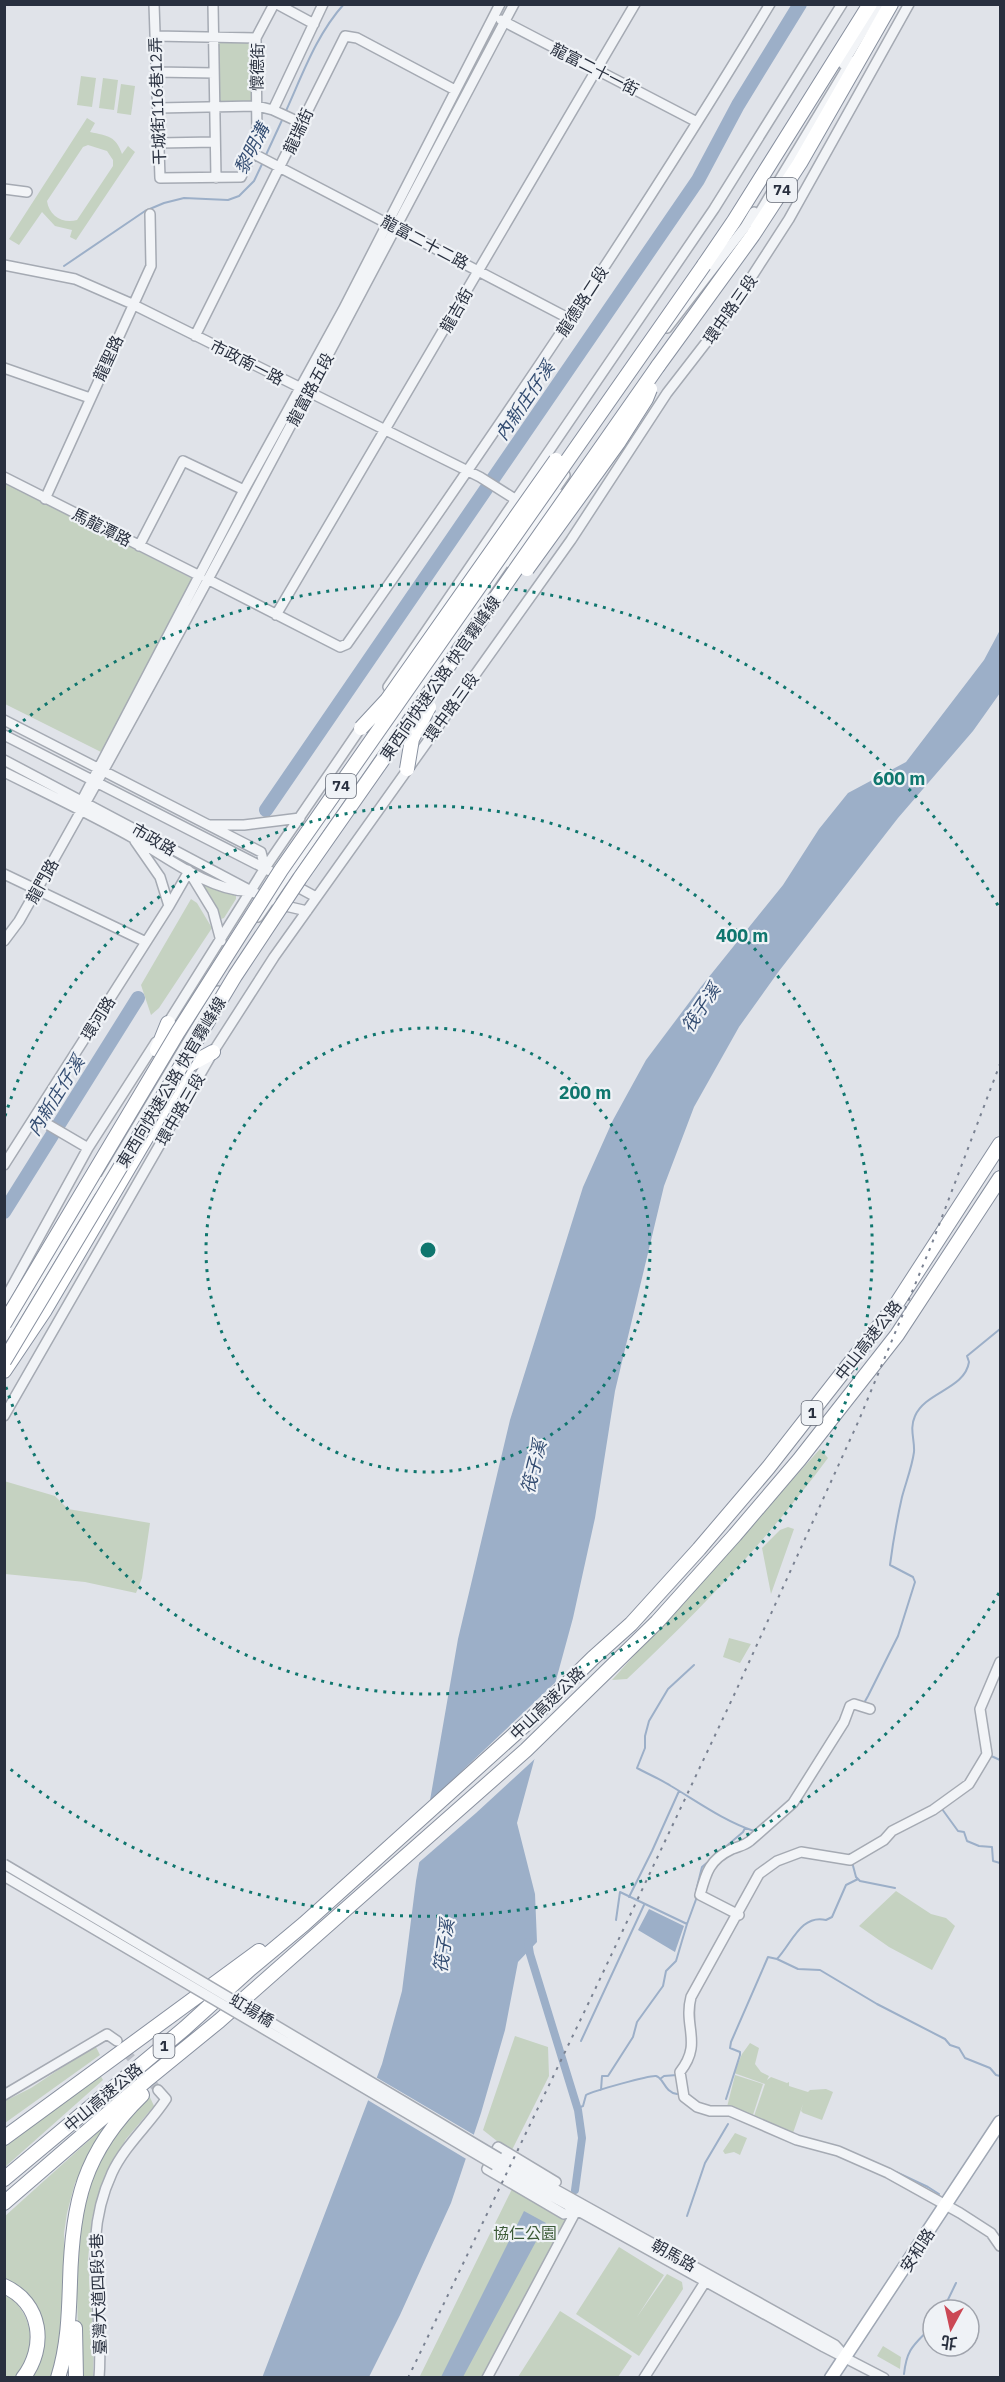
<svg xmlns="http://www.w3.org/2000/svg" width="1005" height="2382" viewBox="0 0 1005 2382" font-family="'IBM Plex Sans','Noto Sans TC',sans-serif">
<style>
.green{fill:#c5d2c1;fill-rule:evenodd}
.water{fill:#9cafc8}
.pier{fill:#e0e3e9}
.lines{fill:none;stroke-linecap:round;stroke-linejoin:round}
.stream{stroke:#9cafc8;stroke-width:2}
.canal{stroke:#9cafc8;stroke-width:8}
.river{stroke:#9cafc8;stroke-width:14}
.minor-tunnel{stroke:#bbbfc7;stroke-width:9;stroke-dasharray:9 4.5;stroke-linecap:butt}
.minor-casing{stroke:#a5aab3;stroke-width:12}
.major-casing{stroke:#9fa7b4;stroke-width:15}
.highway-casing{stroke:#88909f;stroke-width:16}
.minor{stroke:#f2f4f7;stroke-width:9}
.major{stroke:#fff;stroke-width:12}
.highway{stroke:#fff;stroke-width:14}
.rail{stroke:#7a8292;stroke-width:2;stroke-dasharray:3 6;stroke-linecap:butt}
.minor-bridge-casing{stroke:#a5aab3;stroke-width:12;stroke-linecap:butt}
.highway-bridge-casing{stroke:#88909f;stroke-width:16;stroke-linecap:butt}
.minor-bridge{stroke:#f2f4f7;stroke-width:9}
.highway-bridge{stroke:#fff;stroke-width:14}
.ring{fill:none;stroke:#0f766e;stroke-width:3;stroke-dasharray:3 6}
.labels{text-anchor:middle;stroke-width:4.5;stroke-linejoin:round;paint-order:stroke}
.shield{fill:#eff2f6;stroke:#646a76;stroke-width:1.5}
.shield-label{font-size:15px;font-weight:bold;fill:#29303f}
.street-label{font-size:16px;fill:#29303f;stroke:#eff2f6}
.park-label{font-size:16px;fill:#3c5b37;stroke:#eff2f6}
.water-label{font-size:18px;font-style:italic;fill:#344d72;stroke:#eff2f6}
.centre{fill:#0f766e;stroke:#eff2f6;stroke-width:3}
.ring-label{font-size:18px;text-anchor:middle;font-weight:bold;fill:#0f766e;stroke:#eff2f6;stroke-width:4.5;stroke-linejoin:round;paint-order:stroke}
</style>
<rect width="100%" height="100%" fill="#e0e3e9"/>
<path class="green" d="M 217,42 L 252,42 L 252,104 L 217,105 Z
M 81,76 L 96,78 L 92,107 L 77,105 Z
M 103,78 L 118,80 L 114,110 L 99,108 Z
M 121,84 L 135,86 L 131,115 L 117,113 Z
M 87,118 L 95,123 L 90,132 C 108,136 116,136 122,154 L 128,146 L 135,152 L 76,240 L 70,237 L 72,230 L 55,226 L 42,212 L 19,245 L 9,239 ZM 88,145 L 107,151 L 113,160 L 113,166 L 77,220 C 63,224 49,216 47,201 L 83,147 Z
M 4,482 L 195,580 L 101,752 L 5,704 Z
M 197,880 L 236,896 L 236,899 L 224,918 L 221,919 L 209,893 Z
M 191,899 L 197,903 L 212,928 L 159,1008 L 151,1015 L 141,985 Z
M 820,1449 L 828,1458 C 768,1539 700,1610 627,1679 L 612,1680 Z
M 4,1481 L 55,1496 L 68,1509 L 150,1523 L 142,1578 L 136,1593 L 85,1582 L 5,1574 Z
M 788,1527 L 794,1529 L 771,1594 L 762,1548 L 780,1530 Z
M 729,1638 L 751,1644 L 740,1663 L 723,1657 Z
M 896,1891 L 931,1914 L 946,1918 L 955,1926 L 932,1970 L 889,1947 L 859,1926 Z
M 515,2036 L 548,2047 L 549,2076 L 511,2152 L 483,2130 Z
M 750,2043 L 759,2048 L 755,2064 L 761,2072 L 769,2076 L 767,2080 L 771,2077 L 787,2083 L 789,2082 L 789,2086 L 808,2092 L 810,2090 L 826,2089 L 833,2092 L 822,2120 L 803,2113 L 801,2111 L 803,2104 L 792,2136 L 753,2119 L 765,2084 L 734,2073 L 742,2054 Z
M 96,2047 L 100,2055 L 5,2123 L 5,2101 L 31,2088 L 88,2050 Z
M 99,2073 L 103,2080 L 5,2167 L 5,2140 Z
M 735,2075 L 763,2084 L 752,2118 L 727,2107 Z
M 148,2093 L 154,2106 L 126,2139 L 108,2172 L 92,2218 L 88,2259 L 94,2342 L 93,2377 L 79,2378 L 76,2252 L 78,2222 L 95,2163 Z
M 106,2125 L 109,2126 L 75,2183 L 67,2213 L 64,2233 L 64,2301 L 55,2377 L 30,2377 L 44,2339 L 5,2281 L 4,2217 Z
M 735,2133 L 747,2138 L 740,2155 L 734,2152 L 725,2154 L 723,2151 Z
M 512,2189 L 567,2221 L 486,2377 L 419,2378 Z
M 619,2247 L 664,2275 L 637,2317 L 667,2274 L 682,2282 L 683,2289 L 639,2356 L 576,2314 Z
M 4,2293 C 34,2312 39,2351 16,2377 L 5,2377 Z
M 560,2311 L 632,2356 L 618,2377 L 518,2377 Z
M 883,2346 L 901,2357 L 900,2369 L 877,2356 Z"/>
<path class="water" d="M 1000,630 L 1000,693 L 973,731 L 898,818 L 779,971 L 739,1027 L 694,1107 L 664,1186 L 615,1391 L 595,1518 L 573,1618 L 517,1823 L 535,1894 L 537,1942 L 518,1962 L 505,2030 L 481,2113 L 451,2203 L 400,2315 L 369,2377 L 262,2378 L 382,2064 L 402,1991 L 416,1881 L 458,1639 L 510,1420 L 583,1187 L 613,1120 L 646,1060 L 700,988 L 783,885 L 819,829 L 848,793 L 906,762 L 984,660 Z
M 649,1909 L 684,1926 L 675,1952 L 638,1930 Z
M 524,2211 L 546,2223 L 463,2377 L 441,2377 Z"/>
<path class="pier" d="M 560,1678 L 538,1756 L 476,1813 L 416,1865 L 426,1805 Z
M 374,2076 L 476,2136 L 468,2160 L 366,2099 Z"/>
<g class="lines">
<path class="stream" d="M 285,113 C 302,76 316,35 344,4
M 265,157 L 283,118
M 64,266 L 145,211 L 164,203 L 184,198 L 228,200 L 239,196 L 254,181 L 263,162
M 694,1665 L 668,1689 L 649,1721 L 645,1736 L 645,1748 L 637,1768 C 648,1774 660,1779 671,1786 C 698,1802 724,1821 754,1831
M 861,1703 L 864,1703 L 868,1696 L 898,1636 L 915,1582 L 913,1577 L 890,1565 C 893,1542 897,1519 902,1497 C 906,1482 912,1467 914,1452 C 915,1440 909,1429 915,1416 C 925,1392 965,1389 969,1362 L 967,1356 L 1000,1329
M 989,1755 L 1000,1760
M 942,1809 L 958,1831 L 964,1832 L 967,1841 L 979,1846 L 992,1847 L 993,1861 L 1000,1863
M 852,1862 L 856,1877 L 860,1881 L 895,1888
M 629,1897 L 652,1851 L 679,1791
M 687,1924 L 698,1894 L 696,1891 L 702,1867 L 743,1832 L 745,1828
M 777,1959 L 798,1969 L 820,1970 L 877,2004 L 945,2039 L 950,2045 L 959,2048 L 965,2058 L 990,2068 L 996,2075 L 1000,2076
M 581,2041 L 644,1905
M 660,2079 L 664,2076 L 677,2075
M 601,2090 L 602,2076 L 608,2076 L 633,2037 L 637,2022 L 663,1986 L 666,1971 L 676,1961 L 687,1924 L 620,1892 L 616,1920
M 726,2099 L 740,2055 L 740,2052 L 730,2048 L 731,2042 L 768,1957 L 777,1959 C 792,1943 801,1914 826,1920 L 832,1917 L 846,1885 L 858,1879
M 578,2108 L 583,2106 L 586,2095 C 593,2091 650,2075 656,2076 C 664,2078 664,2092 677,2094
M 896,2172 L 928,2187 L 939,2194
M 687,2216 L 705,2163 L 728,2124
M 943,2310 L 956,2283
M 904,2374 C 907,2346 916,2344 933,2325"/>
<path class="canal" d="M 528,1942 L 530,1954 L 578,2110 L 582,2138 L 575,2190"/>
<path class="river" d="M 266,810 L 698,180 L 738,105 L 800,4
M 4,1212 L 138,998"/>
<path class="minor-tunnel" d="M 117,2041 L 158,2090"/>
<defs>
<path id="minor" d="M 154,4 L 160,178 L 241,177 L 257,141 L 256,38 L 274,4
M 213,4 L 216,178
M 277,4 L 314,24
M 501,20 L 697,122
M 155,36 L 256,38
M 843,64 L 879,4
M 156,72 L 214,73
M 158,108 L 257,106 L 273,110 L 301,123
M 273,110 L 323,4
M 159,143 L 215,142
M 256,155 L 570,319
M 4,189 L 27,192
M 754,222 L 851,61
M 4,265 L 75,279 L 130,303 L 480,477 L 518,501
M 667,328 L 745,227 L 754,212
M 195,336 L 345,36 L 357,38 L 455,90
M 4,368 L 90,398
M 4,477 L 200,576
M 45,499 L 151,266 L 150,214
M 139,546 L 183,461 L 244,490
M 511,564 L 560,494
M 209,580 L 340,647 L 347,644 C 494,435 638,223 770,4
M 276,615 L 635,4
M 388,687 L 714,209 L 842,4
M 4,720 L 261,852 L 265,868
M 4,735 L 270,871
M 4,760 L 257,894
M 4,772 C 48,794 92,815 135,839 C 167,857 209,890 246,891
M 81,802 L 244,490 L 343,310 L 500,4
M 210,825 L 244,825 L 300,818
M 135,841 L 160,877 L 169,906
M 188,870 L 213,911 L 221,941
M 4,874 L 146,942
M 292,884 L 316,897
M 277,904 L 307,911
M 258,917 L 565,475
M 4,941 L 19,921 C 191,619 351,311 514,4
M 166,1026 L 265,868 L 364,723
M 35,1117 L 88,1148
M 4,1165 L 169,906 L 189,871
M 99,1190 L 218,991
M 4,1301 L 88,1148 L 156,1042
M 4,1337 L 98,1180
M 4,1416 L 213,1052 L 274,957 L 571,540 L 667,393 L 715,331 L 747,284 L 789,219 L 909,4
M 1000,1662 L 980,1709 L 987,1754 L 969,1784 L 933,1810 L 892,1831 L 884,1840 L 850,1860 L 801,1852 L 777,1861 L 759,1874 L 691,1997 C 683,2027 703,2043 680,2072 L 684,2097 L 697,2107 L 710,2111 L 730,2111 L 797,2140 L 838,2151 L 888,2173 L 960,2213 L 991,2233 L 1000,2246
M 739,1915 L 700,1895 C 706,1873 709,1860 732,1849 C 739,1846 744,1846 750,1841 L 793,1803 L 844,1722 L 850,1706 L 854,1704 L 870,1709
M 4,2095 L 107,2034 L 117,2041
M 499,2158 L 835,2345 L 844,2355
M 495,2165 L 824,2347 L 884,2378
M 556,2182 L 498,2147 L 487,2169 L 564,2214 L 576,2211
M 99,2378 C 105,2306 79,2244 112,2173 C 125,2145 149,2125 166,2099 L 158,2090
M 487,2378 L 576,2211
M 644,2378 L 705,2282"/>
<path id="major" d="M 831,2378 L 1000,2122"/>
<path id="highway" d="M 704,265 L 734,221 L 870,4
M 658,366 L 753,235 L 800,163 L 891,4
M 157,1050 L 168,1023
M 4,1371 L 45,1310 L 189,1065 L 213,1052
M 4,2138 L 259,1951
M 4,2179 L 185,2028 L 250,1969 L 304,1924 L 527,1723 L 593,1658 L 631,1624 L 699,1549 L 768,1468 L 897,1303 L 1000,1144
M 4,2203 L 149,2078 L 219,2021 L 526,1750 L 657,1622 L 735,1535 L 799,1460 L 897,1335 L 1000,1178
M 4,2286 C 42,2303 47,2347 23,2378
M 75,2328 L 76,2378
M 58,2378 C 68,2346 69,2315 70,2282 C 72,2204 83,2152 142,2095"/>
</defs>
<use href="#minor" class="minor-casing"/>
<use href="#major" class="major-casing"/>
<use href="#highway" class="highway-casing"/>
<use href="#minor" class="minor"/>
<use href="#major" class="major"/>
<use href="#highway" class="highway"/>
<path class="rail" d="M 408,2378 L 590,2000 L 735,1693 L 859,1420 L 931,1246 L 1000,1064"/>
<defs>
<path id="minor-bridge" d="M 4,1864 L 499,2158
M 4,1876 L 495,2165"/>
<path id="highway-bridge" d="M 527,569 L 618,443 L 646,399 L 650,389
M 361,728 L 387,700 L 556,460
M 407,769 L 412,739 L 429,707
M 4,1324 L 178,1032 L 281,870 L 704,265
M 4,1361 L 235,976 L 300,878 L 658,366"/>
</defs>
<use href="#minor-bridge" class="minor-bridge-casing"/>
<use href="#highway-bridge" class="highway-bridge-casing"/>
<use href="#minor-bridge" class="minor-bridge"/>
<use href="#highway-bridge" class="highway-bridge"/>
</g>
<g class="ring">
<circle cx="428" cy="1250" r="222"/>
<path d="M5 1116A444 444 0 1 1 5 1384"/>
<path d="M999 1593A666 666 0 0 1 9 1768M9 732A666 666 0 0 1 999 907"/>
</g>
<g class="labels">
<g class="shield">
<rect x="767" y="178" width="30" height="24" rx="4.5"/>
<rect x="326" y="774" width="30" height="24" rx="4.5"/>
<rect x="801.5" y="1401" width="21" height="24" rx="4.5"/>
<rect x="153.5" y="2034" width="21" height="24" rx="4.5"/>
</g>
<g class="shield-label">
<text x="782" y="195">74</text>
<text x="341" y="791">74</text>
<text x="812" y="1418">1</text>
<text x="164" y="2051">1</text>
</g>
<g class="street-label">
<text transform="translate(257 67) rotate(-89)" y="6">懷德街</text>
<text transform="translate(595 69) rotate(27)" y="6">龍富二十一街</text>
<text transform="translate(157 101) rotate(-92)" y="6">干城街116巷12弄</text>
<text transform="translate(298 131) rotate(-65)" y="6">龍瑞街</text>
<text transform="translate(425 242) rotate(28)" y="6">龍富二十二路</text>
<text transform="translate(582 301) rotate(-57)" y="6">龍德路二段</text>
<text transform="translate(730 309) rotate(-55)" y="6">環中路三段</text>
<text transform="translate(456 310) rotate(-60)" y="6">龍吉街</text>
<text transform="translate(108 358) rotate(-65)" y="6">龍聖路</text>
<text transform="translate(247 362) rotate(27)" y="6">市政南一路</text>
<text transform="translate(310 389) rotate(-62)" y="6">龍富路五段</text>
<text transform="translate(102 527) rotate(27)" y="6">馬龍潭路</text>
<text transform="translate(440 678) rotate(-55)" y="6">東西向快速公路 快官霧峰線</text>
<text transform="translate(451 707) rotate(-54)" y="6">環中路三段</text>
<text transform="translate(154 839) rotate(30)" y="6">市政路</text>
<text transform="translate(42 881) rotate(-61)" y="6">龍門路</text>
<text transform="translate(98 1018) rotate(-58)" y="6">環河路</text>
<text transform="translate(171 1082) rotate(-59)" y="6">東西向快速公路 快官霧峰線</text>
<text transform="translate(180 1109) rotate(-60)" y="6">環中路三段</text>
<text transform="translate(868 1340) rotate(-52)" y="6">中山高速公路</text>
<text transform="translate(547 1703) rotate(-44)" y="6">中山高速公路</text>
<text transform="translate(252 2010) rotate(31)" y="6">虹揚橋</text>
<text transform="translate(103 2097) rotate(-40)" y="6">中山高速公路</text>
<text transform="translate(917 2250) rotate(-57)" y="6">安和路</text>
<text transform="translate(674 2255) rotate(29)" y="6">朝馬路</text>
<text transform="translate(98 2294) rotate(-92)" y="6">臺灣大道四段5巷</text>
</g>
<g class="park-label">
<text x="525" y="2239">協仁公園</text>
</g>
<g class="water-label">
<text transform="translate(252 149) rotate(-63)" y="6">黎明溝</text>
<text transform="translate(525 401) rotate(-56)" y="6">內新庄仔溪</text>
<text transform="translate(701 1008) rotate(-56)" y="6">筏子溪</text>
<text transform="translate(56 1096) rotate(-58)" y="6">內新庄仔溪</text>
<text transform="translate(534 1467) rotate(-76)" y="6">筏子溪</text>
<text transform="translate(444 1946) rotate(-82)" y="6">筏子溪</text>
</g>
</g>
<circle cx="428" cy="1250" r="9" class="centre"/>
<g class="ring-label">
<text x="899" y="785">600 m</text>
<text x="742" y="942">400 m</text>
<text x="585" y="1099">200 m</text>
</g>
<rect width="1005" height="2382" fill="none" stroke="#29303f" stroke-width="12"/>
<g transform="translate(951 2328) rotate(188)"><circle r="28" fill="#eff2f6" stroke="#a0a4ad" stroke-width="1.5"/>
<path d="M0-4.5L10 22L0 15L-10 22Z" fill="#cb4855"/>
<text y="-9" font-size="16" font-weight="bold" text-anchor="middle" fill="#29303f">北</text>
</g>
</svg>
